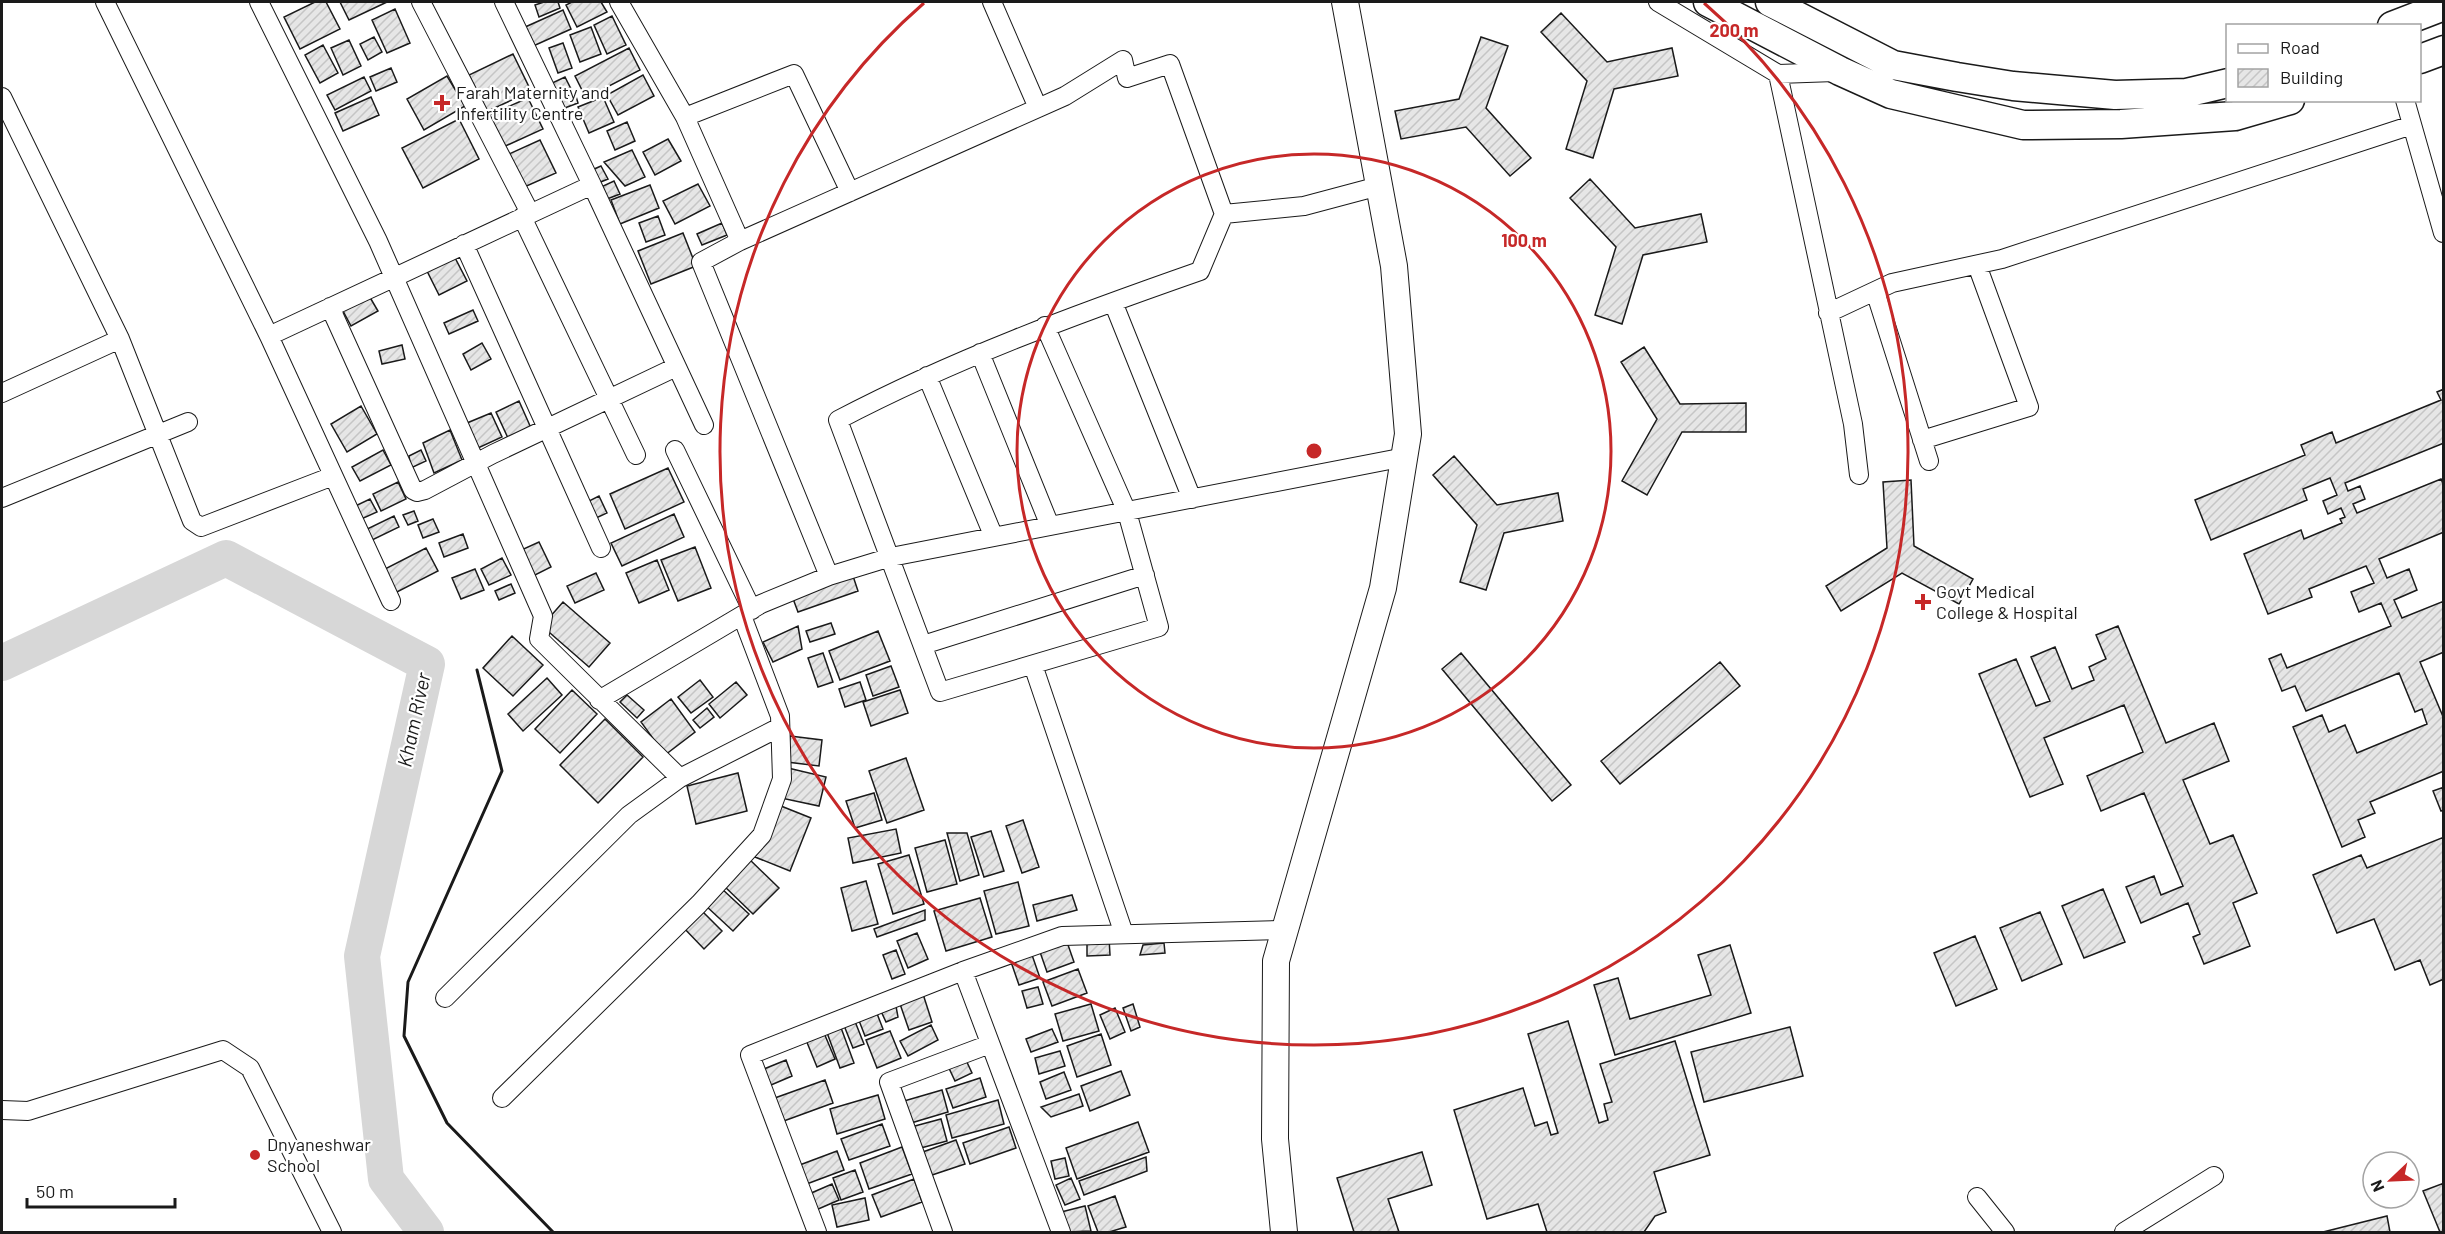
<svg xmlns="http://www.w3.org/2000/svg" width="2445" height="1234" viewBox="0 0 2445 1234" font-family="Barlow,sans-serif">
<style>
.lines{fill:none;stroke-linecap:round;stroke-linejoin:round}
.river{stroke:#d7d7d7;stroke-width:36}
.building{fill:url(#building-hatch);stroke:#1a1a1a;stroke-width:1.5}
.street-casing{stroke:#1a1a1a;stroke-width:20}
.secondary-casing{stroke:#1a1a1a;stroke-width:28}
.primary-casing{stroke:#1a1a1a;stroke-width:31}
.street{stroke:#fff;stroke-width:18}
.secondary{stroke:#fff;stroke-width:26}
.primary{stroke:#fff;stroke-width:28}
.wall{stroke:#1a1a1a;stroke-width:3}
.ring{fill:none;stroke:#c62828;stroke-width:3}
.poi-dot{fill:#c62828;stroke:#fff;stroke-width:2}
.labels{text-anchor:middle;stroke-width:4.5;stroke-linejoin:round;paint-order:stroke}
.poi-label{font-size:18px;fill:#1a1a1a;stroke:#fff;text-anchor:start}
.water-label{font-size:20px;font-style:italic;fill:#1a1a1a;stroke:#fff}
.centre{fill:#c62828;stroke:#fff;stroke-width:3}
.ring-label{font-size:18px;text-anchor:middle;font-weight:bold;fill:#c62828;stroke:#fff;stroke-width:4.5;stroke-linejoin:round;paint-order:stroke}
</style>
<defs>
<pattern id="building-hatch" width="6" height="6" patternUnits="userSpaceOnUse" patternTransform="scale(1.5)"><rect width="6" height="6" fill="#e6e6e6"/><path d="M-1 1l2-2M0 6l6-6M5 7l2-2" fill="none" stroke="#c5c5c5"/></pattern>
</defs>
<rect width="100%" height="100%" fill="#fff"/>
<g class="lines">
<path class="river" d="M 2,663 L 226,558 L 427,664 L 362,956 L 386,1179 L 426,1232"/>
</g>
<path class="building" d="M 315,2 L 326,2 L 340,29 L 300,49 L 284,17 Z
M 340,2 L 387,2 L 349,20 Z
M 544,2 L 558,2 L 560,8 L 539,17 L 535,5 Z
M 572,2 L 601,2 L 607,12 L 577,27 L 566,5 Z
M 395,9 L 410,43 L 387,53 L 372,20 Z
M 563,10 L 571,29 L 531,47 L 523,28 Z
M 1561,13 L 1607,62 L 1672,48 L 1678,76 L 1614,89 L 1593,158 L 1566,149 L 1587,81 L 1541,32 Z
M 612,16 L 626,45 L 607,54 L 594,25 Z
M 591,27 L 601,54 L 580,62 L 570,35 Z
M 374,37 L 382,52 L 368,60 L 360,44 Z
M 1481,37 L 1508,46 L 1486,108 L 1531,158 L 1510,176 L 1466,127 L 1401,139 L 1395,111 L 1459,99 Z
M 349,40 L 361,66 L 343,75 L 331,48 Z
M 563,43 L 572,68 L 558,73 L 549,48 Z
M 323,45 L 338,73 L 320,83 L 305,55 Z
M 629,48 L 640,70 L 586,98 L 575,76 Z
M 513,54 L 531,91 L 486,112 L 469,75 Z
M 391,68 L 397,82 L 376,91 L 370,77 Z
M 643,75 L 654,96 L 618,115 L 607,95 Z
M 447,76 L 465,106 L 424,130 L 407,99 Z
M 364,77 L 371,91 L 335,110 L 327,95 Z
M 565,77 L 571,89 L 556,96 L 550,84 Z
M 575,93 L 578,103 L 562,109 L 558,100 Z
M 371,97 L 379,115 L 343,131 L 335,113 Z
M 603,97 L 614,122 L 589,133 L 578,107 Z
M 528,98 L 543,129 L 501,148 L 487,116 Z
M 459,119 L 479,159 L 423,188 L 402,148 Z
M 627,122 L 635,141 L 615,150 L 607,131 Z
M 668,139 L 681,161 L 655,175 L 643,152 Z
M 540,140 L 556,173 L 522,188 L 507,155 Z
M 632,150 L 645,177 L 625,186 L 604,162 Z
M 601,166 L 608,179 L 598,183 L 592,170 Z
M 1590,179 L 1635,228 L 1701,214 L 1707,242 L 1643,255 L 1622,324 L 1595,315 L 1616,247 L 1570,198 Z
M 614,181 L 620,194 L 607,199 L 601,187 Z
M 698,184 L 710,206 L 675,224 L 663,201 Z
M 650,185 L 659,208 L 620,224 L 611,200 Z
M 658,216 L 665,235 L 646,242 L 639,223 Z
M 722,223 L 727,235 L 702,245 L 697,234 Z
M 683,233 L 696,266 L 651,284 L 638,251 Z
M 453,254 L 467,281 L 439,295 L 426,269 Z
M 368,294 L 378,311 L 351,326 L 342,309 Z
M 473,310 L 478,321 L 449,334 L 444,323 Z
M 482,343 L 491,359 L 471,370 L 463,354 Z
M 402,345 L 405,359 L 382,364 L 379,351 Z
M 1644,347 L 1680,404 L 1746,403 L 1746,432 L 1682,432 L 1647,495 L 1622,481 L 1657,419 L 1621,362 Z
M 2444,389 L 2444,443 L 2345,483 L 2348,491 L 2360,486 L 2365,499 L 2353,504 L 2357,513 L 2441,479 L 2444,486 L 2444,532 L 2379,559 L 2387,578 L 2409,569 L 2417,590 L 2394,600 L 2402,618 L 2444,601 L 2444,652 L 2420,662 L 2444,719 L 2444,771 L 2370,802 L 2375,813 L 2358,820 L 2365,837 L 2342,847 L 2293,727 L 2322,715 L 2329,732 L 2345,725 L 2357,753 L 2427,724 L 2422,709 L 2415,712 L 2399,673 L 2306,711 L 2295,686 L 2282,691 L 2269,659 L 2281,654 L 2287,668 L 2391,626 L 2381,603 L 2359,612 L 2351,592 L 2374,583 L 2366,566 L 2309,589 L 2312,597 L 2268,614 L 2244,554 L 2301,530 L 2304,539 L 2342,523 L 2340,519 L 2345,517 L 2341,508 L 2328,514 L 2323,501 L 2337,495 L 2330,478 L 2303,489 L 2307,500 L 2211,540 L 2195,500 L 2305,455 L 2301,445 L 2332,432 L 2336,443 L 2441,400 L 2437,392 Z
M 519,401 L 531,428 L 508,438 L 496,412 Z
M 361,406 L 377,434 L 347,452 L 331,424 Z
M 491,413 L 502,437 L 478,448 L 467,423 Z
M 450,430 L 462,460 L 434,473 L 423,443 Z
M 383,450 L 391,465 L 360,481 L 352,467 Z
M 421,450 L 426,461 L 411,468 L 409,456 Z
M 1454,456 L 1497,505 L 1558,493 L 1563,521 L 1504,533 L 1486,590 L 1460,582 L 1477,525 L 1433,475 Z
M 668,468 L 684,502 L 625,529 L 610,494 Z
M 1911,480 L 1914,546 L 1973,579 L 1959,604 L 1902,573 L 1841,611 L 1826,586 L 1887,548 L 1883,482 Z
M 398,482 L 406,499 L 381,511 L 373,494 Z
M 599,496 L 607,513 L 594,519 L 587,502 Z
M 370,499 L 377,512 L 359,520 L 353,507 Z
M 414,511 L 418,521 L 408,525 L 403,515 Z
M 674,514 L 684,537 L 622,566 L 611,543 Z
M 394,516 L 399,527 L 368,542 L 363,531 Z
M 433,519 L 439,532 L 423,538 L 418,525 Z
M 463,534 L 468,548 L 444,557 L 439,543 Z
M 539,542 L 551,567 L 531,577 L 519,551 Z
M 695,547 L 711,588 L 678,601 L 661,560 Z
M 426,548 L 438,571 L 393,594 L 381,571 Z
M 502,558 L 511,575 L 489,585 L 481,569 Z
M 657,560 L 669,590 L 639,603 L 626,573 Z
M 475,569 L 484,590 L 461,599 L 452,578 Z
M 596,573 L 604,590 L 575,603 L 567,586 Z
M 853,576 L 858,591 L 798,612 L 792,596 Z
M 511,584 L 515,593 L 499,600 L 495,591 Z
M 563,602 L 610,643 L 589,667 L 542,626 Z
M 831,623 L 835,634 L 810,642 L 806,631 Z
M 798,626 L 802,649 L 773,662 L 763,642 Z
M 2118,626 L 2166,743 L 2214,723 L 2229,761 L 2183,780 L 2210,844 L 2233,835 L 2257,893 L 2233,903 L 2250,946 L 2204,964 L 2193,937 L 2200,934 L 2188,903 L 2141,923 L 2126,887 L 2154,876 L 2161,895 L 2183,886 L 2144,793 L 2101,811 L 2087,776 L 2143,752 L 2124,705 L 2044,738 L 2063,784 L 2030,797 L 1979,674 L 2016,659 L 2036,706 L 2050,701 L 2031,657 L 2055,647 L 2072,689 L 2094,680 L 2089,667 L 2106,659 L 2096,635 Z
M 878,631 L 890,661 L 840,680 L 829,651 Z
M 512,636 L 543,665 L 513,696 L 483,668 Z
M 823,653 L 833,682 L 818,687 L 808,658 Z
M 1461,653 L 1571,785 L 1552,801 L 1442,669 Z
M 1720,662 L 1740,686 L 1620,784 L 1601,761 Z
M 891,666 L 899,687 L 873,696 L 866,675 Z
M 547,678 L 562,695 L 523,731 L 508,714 Z
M 700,680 L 713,697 L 691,713 L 678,697 Z
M 736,682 L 747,695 L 720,718 L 709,704 Z
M 860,682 L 866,700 L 845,707 L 839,689 Z
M 572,690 L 597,714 L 560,753 L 535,729 Z
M 900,690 L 908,713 L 871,726 L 863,702 Z
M 627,695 L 644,710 L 637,718 L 620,702 Z
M 671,699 L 695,732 L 665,755 L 641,722 Z
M 707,708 L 714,717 L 700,728 L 693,720 Z
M 605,719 L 643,757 L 598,803 L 560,765 Z
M 790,736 L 822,740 L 819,766 L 787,762 Z
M 906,758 L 924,810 L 887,823 L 869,771 Z
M 788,768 L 826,777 L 819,806 L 781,798 Z
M 738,773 L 747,811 L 696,824 L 687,786 Z
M 2444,787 L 2444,810 L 2441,811 L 2433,791 Z
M 874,793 L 882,820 L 855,828 L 846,801 Z
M 776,804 L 811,818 L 790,871 L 755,857 Z
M 1023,820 L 1039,867 L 1022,873 L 1006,826 Z
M 896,829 L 901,853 L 853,863 L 848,838 Z
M 991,831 L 1004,871 L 984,877 L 971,837 Z
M 947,833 L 967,833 L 979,875 L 960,881 Z
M 2444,837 L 2444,979 L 2430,985 L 2420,960 L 2395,970 L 2374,919 L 2337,933 L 2313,875 L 2361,855 L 2367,868 Z
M 945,840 L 957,884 L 927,892 L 915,848 Z
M 909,855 L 924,904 L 893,914 L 878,864 Z
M 747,857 L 779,888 L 753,914 L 722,884 Z
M 866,881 L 878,924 L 852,931 L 841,888 Z
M 1018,882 L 1029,926 L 996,934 L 984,891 Z
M 721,888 L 749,914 L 733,931 L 705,905 Z
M 2103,889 L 2125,942 L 2084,958 L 2062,906 Z
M 1072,895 L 1077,910 L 1037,921 L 1033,905 Z
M 980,898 L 992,937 L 946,951 L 934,911 Z
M 700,909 L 722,931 L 704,949 L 682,926 Z
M 925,910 L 925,920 L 877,937 L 874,929 Z
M 2040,912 L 2062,964 L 2022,981 L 2000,928 Z
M 917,933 L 928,959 L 908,968 L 897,941 Z
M 1975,936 L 1997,989 L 1956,1006 L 1934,953 Z
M 1109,938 L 1110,955 L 1087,956 L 1087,939 Z
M 1067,942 L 1074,962 L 1047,972 L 1040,952 Z
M 1164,943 L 1165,953 L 1140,955 L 1143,945 Z
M 1730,945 L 1751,1013 L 1615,1055 L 1594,985 L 1618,978 L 1630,1019 L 1711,995 L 1698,955 Z
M 896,950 L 905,974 L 892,979 L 883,955 Z
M 1031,952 L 1040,978 L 1019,985 L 1010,959 Z
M 1078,969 L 1087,993 L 1052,1006 L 1043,982 Z
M 1038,987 L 1043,1004 L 1027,1008 L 1022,991 Z
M 923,994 L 932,1022 L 909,1030 L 899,1001 Z
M 895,1001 L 898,1017 L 886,1022 L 880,1009 Z
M 1091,1004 L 1099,1031 L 1063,1041 L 1055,1014 Z
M 1133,1004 L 1140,1027 L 1131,1031 L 1123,1008 Z
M 1115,1008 L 1125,1032 L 1110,1039 L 1100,1015 Z
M 876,1011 L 883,1029 L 865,1036 L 858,1018 Z
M 854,1019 L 864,1044 L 853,1048 L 843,1023 Z
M 1568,1021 L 1599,1123 L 1608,1120 L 1604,1104 L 1612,1102 L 1600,1064 L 1675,1041 L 1710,1155 L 1654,1172 L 1666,1212 L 1655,1216 L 1644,1232 L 1547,1232 L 1538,1204 L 1487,1219 L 1454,1110 L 1523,1088 L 1535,1126 L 1547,1122 L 1551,1135 L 1558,1133 L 1528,1034 Z
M 840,1025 L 854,1063 L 840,1068 L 826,1030 Z
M 931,1025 L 938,1040 L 908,1056 L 900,1041 Z
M 1790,1027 L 1803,1076 L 1704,1102 L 1691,1052 Z
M 1052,1029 L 1058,1042 L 1031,1052 L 1026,1039 Z
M 890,1031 L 901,1058 L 877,1068 L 866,1040 Z
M 824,1033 L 835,1059 L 817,1067 L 806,1040 Z
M 1101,1034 L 1111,1065 L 1077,1077 L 1067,1046 Z
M 1060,1051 L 1065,1066 L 1039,1074 L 1035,1058 Z
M 965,1058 L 972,1073 L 955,1081 L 948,1066 Z
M 786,1060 L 792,1076 L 771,1085 L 764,1069 Z
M 1121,1071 L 1130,1095 L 1090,1111 L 1081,1086 Z
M 1064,1072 L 1071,1090 L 1046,1099 L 1040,1082 Z
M 980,1078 L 986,1097 L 953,1108 L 946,1089 Z
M 825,1080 L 833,1103 L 781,1122 L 772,1099 Z
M 942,1090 L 948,1112 L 911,1123 L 904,1101 Z
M 1079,1094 L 1083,1106 L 1051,1117 L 1041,1107 Z
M 878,1095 L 885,1119 L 837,1134 L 830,1109 Z
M 998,1100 L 1004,1124 L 952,1138 L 946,1115 Z
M 941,1119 L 947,1141 L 917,1149 L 911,1127 Z
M 1138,1122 L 1149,1152 L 1077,1179 L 1066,1148 Z
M 882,1124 L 890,1146 L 849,1160 L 841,1139 Z
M 1009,1127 L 1016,1148 L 970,1164 L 963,1143 Z
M 956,1140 L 965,1164 L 929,1176 L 920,1153 Z
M 902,1147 L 912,1174 L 869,1189 L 860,1163 Z
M 837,1151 L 844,1170 L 804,1185 L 797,1166 Z
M 1422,1152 L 1432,1185 L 1388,1199 L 1399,1232 L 1354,1232 L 1337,1178 Z
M 1146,1157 L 1147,1171 L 1084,1195 L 1079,1181 Z
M 1065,1158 L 1069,1176 L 1055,1179 L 1051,1161 Z
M 855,1170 L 863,1192 L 841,1200 L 833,1178 Z
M 1071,1178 L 1080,1199 L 1065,1205 L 1056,1185 Z
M 914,1179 L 922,1202 L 881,1217 L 872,1195 Z
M 2444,1183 L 2444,1232 L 2440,1232 L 2423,1191 Z
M 832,1184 L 839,1200 L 816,1210 L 809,1194 Z
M 1115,1196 L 1126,1227 L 1109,1232 L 1098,1232 L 1088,1206 Z
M 865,1198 L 869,1220 L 837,1227 L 832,1205 Z
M 1085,1206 L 1091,1231 L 1067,1232 L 1061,1212 Z
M 2387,1216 L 2390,1232 L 2323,1232 Z"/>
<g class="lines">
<defs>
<path id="street" d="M 105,2 L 269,336 L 391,601
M 259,2 L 378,241 L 543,616 L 539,639 L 680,778
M 421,2 L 530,213
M 619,2 L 685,117 L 740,241 L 1065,96 L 1123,60 L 1127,78 L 1170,64 L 1224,214 L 1304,206 L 1379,186
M 992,2 L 1038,108
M 1658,2 L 1778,74 L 1835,72
M 1778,74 L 1853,424 L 1859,475
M 2,97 L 120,339 L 192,521 L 201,527 L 333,476
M 2405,100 L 2443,233
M 685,117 L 794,74 L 850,192
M 592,185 L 704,425
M 522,217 L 636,455
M 740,241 L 701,262 L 829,576
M 464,244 L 601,548
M 1875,291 L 1929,461
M 1113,302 L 1192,499
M 330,307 L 413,490 L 417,492 L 425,490 L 493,454 L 676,367
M 1828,313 L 1892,283 L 2002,259 L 2412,125
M 1045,326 L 1127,512 L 1159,627 L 940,692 L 838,420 C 954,359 1077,314 1200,271 L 1224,214
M 269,336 L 592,185 L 504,2
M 980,353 L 1050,526
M 927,376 L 993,535
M 2,393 L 120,339
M 1922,440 L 2029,407 L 1977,265
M 675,450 L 752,610
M 2,498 L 188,422
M 923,645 L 1145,575
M 1033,665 L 1124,934
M 599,700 L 761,604 L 829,576 L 891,557 L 1405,457
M 963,971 L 1061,1232
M 445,998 L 629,815 L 680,778 L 780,727
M 502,1098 L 699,904 L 762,835 L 782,779 L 780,716 L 742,616
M 2,1110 L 28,1111 L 223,1050 L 250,1068 L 332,1232
M 1977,1197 L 2005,1232
M 817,1232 L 750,1055 L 963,971 L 1062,936 L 1283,930
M 943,1232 L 889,1082 L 990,1044
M 2124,1232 L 2214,1176"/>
<path id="secondary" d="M 1284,1232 L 1275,1139 L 1276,961 L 1383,588 L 1408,434 L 1394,266 L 1345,2"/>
<path id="primary" d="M 1708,2 L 1840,71 L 1891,94 L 2023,125 L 2121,124 L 2235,116 L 2290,100
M 1770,2 L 1893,65 L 1957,77 L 2013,86 L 2115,95 L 2186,93 L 2228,83
M 2392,26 L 2444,6
M 2420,59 L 2444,50"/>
</defs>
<use href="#street" class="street-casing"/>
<use href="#secondary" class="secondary-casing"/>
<use href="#primary" class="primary-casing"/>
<use href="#street" class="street"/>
<use href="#secondary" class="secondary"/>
<use href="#primary" class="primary"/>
<path class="wall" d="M 477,670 L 502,771 L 408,982 L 404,1036 L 447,1123 L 553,1232"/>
</g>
<g class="ring">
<circle cx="1314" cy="451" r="297"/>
<path d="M1704 3A594 594 0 1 1 924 3"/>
</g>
<g class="poi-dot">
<path d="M439 94h6v6h6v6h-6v6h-6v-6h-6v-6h6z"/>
<path d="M1920 593h6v6h6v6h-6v6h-6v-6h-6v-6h6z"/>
<circle cx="255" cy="1155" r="6"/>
</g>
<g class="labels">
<g class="poi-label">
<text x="456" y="99">Farah Maternity and<tspan x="456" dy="21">Infertility Centre</tspan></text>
<text x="1936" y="598">Govt Medical<tspan x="1936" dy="21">College &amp; Hospital</tspan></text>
<text x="267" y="1151">Dnyaneshwar<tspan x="267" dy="21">School</tspan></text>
</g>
<g class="water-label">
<text transform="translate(414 720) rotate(-78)" y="7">Kham River</text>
</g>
</g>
<circle cx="1314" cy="451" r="9" class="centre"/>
<g class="ring-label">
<text x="1734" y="37">200 m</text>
<text x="1524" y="247">100 m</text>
</g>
<rect width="2445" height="1234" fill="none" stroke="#1a1a1a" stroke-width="6"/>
<rect x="2226" y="24" width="195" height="78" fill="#ffffff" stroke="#a3a3a3" stroke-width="1.5"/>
<rect x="2238" y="44" width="30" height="9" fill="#ffffff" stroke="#a3a3a3" stroke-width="1.5"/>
<text x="2280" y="54" font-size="18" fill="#1a1a1a">Road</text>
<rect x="2238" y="69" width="30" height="18" fill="url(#building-hatch)" stroke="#a3a3a3" stroke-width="1.5"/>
<text x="2280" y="84" font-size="18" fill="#1a1a1a">Building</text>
<g transform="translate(2391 1180) rotate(247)"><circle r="28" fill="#ffffff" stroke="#a3a3a3" stroke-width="1.5"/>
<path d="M0-4.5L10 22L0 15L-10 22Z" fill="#c62828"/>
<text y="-9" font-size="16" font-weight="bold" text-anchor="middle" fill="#1a1a1a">N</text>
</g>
<path d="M27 1198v9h148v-9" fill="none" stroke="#1a1a1a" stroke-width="3"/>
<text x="36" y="1198" font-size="18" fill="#1a1a1a" stroke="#ffffff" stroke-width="4.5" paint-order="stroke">50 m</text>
</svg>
